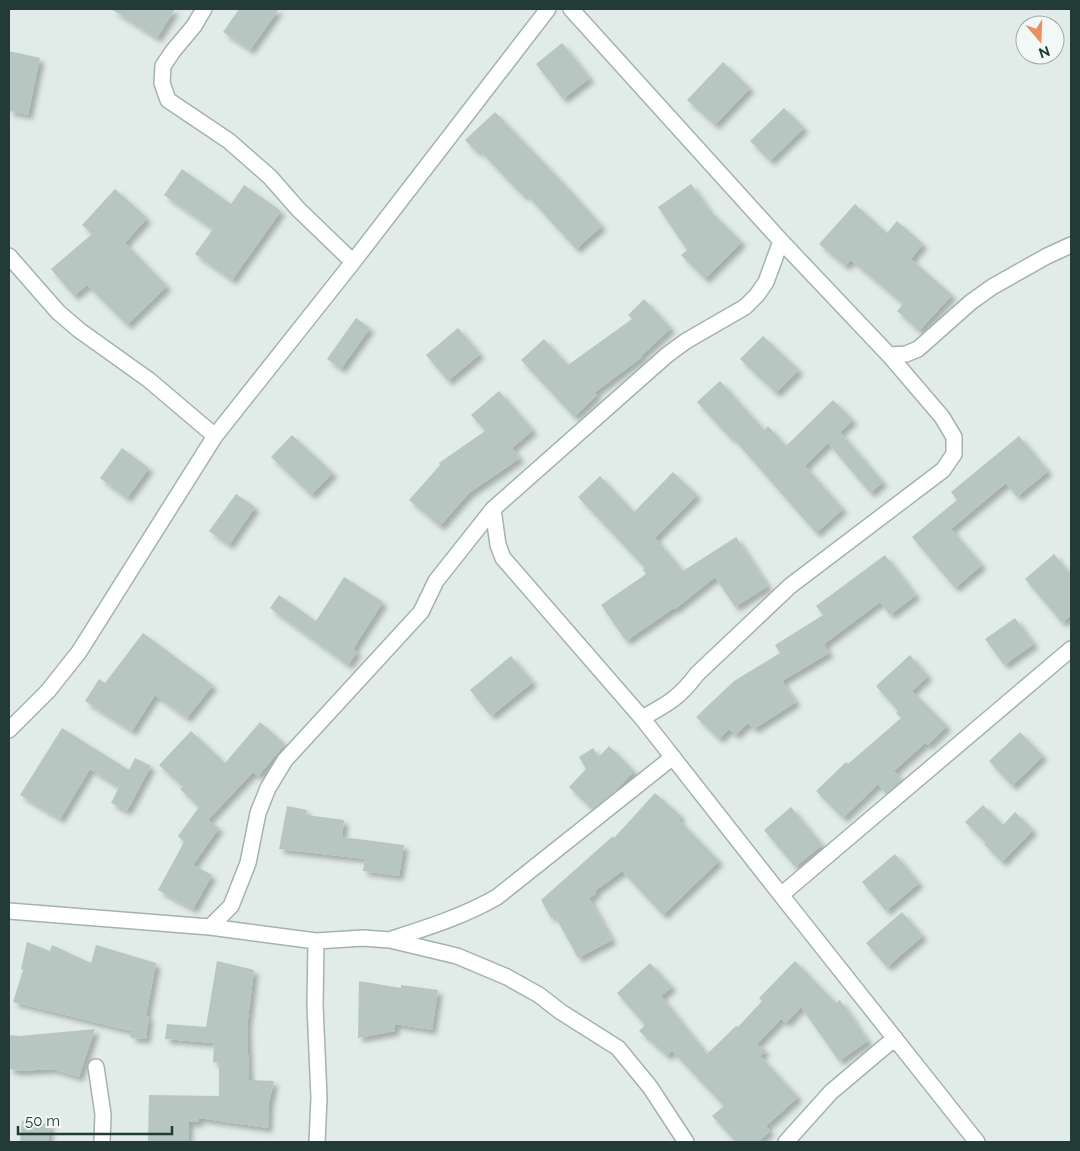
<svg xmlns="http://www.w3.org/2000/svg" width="1080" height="1151" viewBox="0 0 1080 1151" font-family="Raleway,sans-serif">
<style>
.building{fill:#b7c6c1;filter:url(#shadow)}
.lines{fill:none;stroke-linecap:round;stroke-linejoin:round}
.street-casing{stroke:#a4b3af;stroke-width:18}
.street{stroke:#fff;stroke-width:15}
</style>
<defs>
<filter id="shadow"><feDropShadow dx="4.5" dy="4.5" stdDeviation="2.5" flood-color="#0004"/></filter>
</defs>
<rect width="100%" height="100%" fill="#e1ebe8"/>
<path class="building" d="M 111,9 L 175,9 L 157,38 Z
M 239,9 L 279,9 L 250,50 L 223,32 Z
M 562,43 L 590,78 L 563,99 L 536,64 Z
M 9,51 L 40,58 L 28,115 L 9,111 Z
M 723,62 L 750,88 L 715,125 L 687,100 Z
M 784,108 L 804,128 L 770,161 L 750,141 Z
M 495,112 L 564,184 L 602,226 L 576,249 L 526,194 L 523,196 L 479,150 L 477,152 L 465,140 Z
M 182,169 L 231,204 L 244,185 L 281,211 L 232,280 L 195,254 L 213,229 L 164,195 Z
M 691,184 L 709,210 L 742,242 L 705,279 L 681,255 L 687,250 L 658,207 Z
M 115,189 L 147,218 L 125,243 L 167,286 L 127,325 L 87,285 L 74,296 L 51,269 L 92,234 L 82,225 Z
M 855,204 L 887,233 L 897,221 L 923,244 L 911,259 L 952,295 L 919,331 L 897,311 L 903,304 L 851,260 L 845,266 L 819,244 Z
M 644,299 L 671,328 L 641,356 L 642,357 L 594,393 L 597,395 L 574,417 L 521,360 L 544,339 L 568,365 L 632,319 L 628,315 Z
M 356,318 L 370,328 L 341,369 L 327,359 Z
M 458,328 L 480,354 L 448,381 L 426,355 Z
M 763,336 L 799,370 L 776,393 L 740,359 Z
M 720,381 L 764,430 L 768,426 L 786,446 L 833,400 L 853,420 L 840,432 L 883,482 L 870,493 L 828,443 L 805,466 L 843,509 L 816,533 L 732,437 L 731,439 L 697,402 Z
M 499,391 L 533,430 L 512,448 L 520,458 L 469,493 L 440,526 L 409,500 L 440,465 L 439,463 L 485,431 L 471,415 Z
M 292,435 L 333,473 L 311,495 L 271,457 Z
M 1019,436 L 1048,471 L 1017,497 L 1006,483 L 951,529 L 982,565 L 955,588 L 912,537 L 957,500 L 951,492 Z
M 122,448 L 149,468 L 127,498 L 100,478 Z
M 673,472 L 697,495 L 655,538 L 683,571 L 736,537 L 768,586 L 735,607 L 715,577 L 675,609 L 674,608 L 626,641 L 601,605 L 646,574 L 643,570 L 645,568 L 578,497 L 600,476 L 634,512 Z
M 236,494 L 255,507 L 229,545 L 209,531 Z
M 1054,554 L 1071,575 L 1071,615 L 1062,623 L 1025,579 Z
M 885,555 L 916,595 L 890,615 L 880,602 L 824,644 L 829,653 L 782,681 L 796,702 L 754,729 L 748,723 L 735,735 L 729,729 L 719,739 L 696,717 L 734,681 L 780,653 L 775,645 L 823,615 L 816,606 Z
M 344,577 L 383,602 L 353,649 L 357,652 L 348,665 L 270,608 L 279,595 L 316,621 Z
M 1015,618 L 1034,644 L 1004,665 L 985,639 Z
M 143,633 L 213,685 L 187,718 L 155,695 L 132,731 L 85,701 L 99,679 L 105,683 Z
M 910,655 L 928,676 L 912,691 L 947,726 L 928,745 L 925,743 L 894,771 L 902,780 L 886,794 L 878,784 L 843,818 L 816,791 L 846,762 L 848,764 L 901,718 L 896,713 L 898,711 L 876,686 Z
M 511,656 L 533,682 L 491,716 L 470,690 Z
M 260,722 L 285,744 L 258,776 L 253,772 L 208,820 L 219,828 L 193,865 L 212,875 L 193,909 L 158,890 L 184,842 L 178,836 L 199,807 L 180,789 L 183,787 L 159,765 L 191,731 L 225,763 Z
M 62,728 L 129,770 L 135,758 L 151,766 L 127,811 L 111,803 L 119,787 L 90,769 L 60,819 L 20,795 Z
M 1020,732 L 1043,756 L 1012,786 L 989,761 Z
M 609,746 L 634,771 L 615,791 L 592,809 L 569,787 L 586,769 L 579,757 L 593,748 L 599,757 Z
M 655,793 L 681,816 L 678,819 L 719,861 L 663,915 L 622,871 L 595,891 L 596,894 L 589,898 L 612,940 L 578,958 L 555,916 L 551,918 L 541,900 L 613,836 L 614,838 Z
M 983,805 L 1003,825 L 1015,812 L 1033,830 L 1002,862 L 984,844 L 986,843 L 965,822 Z
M 287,806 L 307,810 L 306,815 L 344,820 L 342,837 L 404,845 L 399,876 L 363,871 L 365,859 L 279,849 Z
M 791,807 L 822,845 L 795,867 L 764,830 Z
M 895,854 L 919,883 L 886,911 L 862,882 Z
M 902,912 L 923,936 L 887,967 L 866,943 Z
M 27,942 L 50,951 L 52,945 L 91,963 L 96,945 L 156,963 L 146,1016 L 149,1016 L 146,1039 L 131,1038 L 131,1031 L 13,1002 L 23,970 L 21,969 Z
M 217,961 L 254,970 L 247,1027 L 249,1080 L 274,1081 L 269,1103 L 268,1128 L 199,1118 L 199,1122 L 189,1122 L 188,1142 L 148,1142 L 149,1095 L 219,1096 L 219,1063 L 213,1062 L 214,1043 L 165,1039 L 167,1024 L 206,1027 Z
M 795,961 L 836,1003 L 840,1000 L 868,1041 L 839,1061 L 801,1007 L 786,1023 L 781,1019 L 757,1044 L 766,1051 L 760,1056 L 798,1097 L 766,1126 L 770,1131 L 758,1142 L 736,1142 L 712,1116 L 724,1106 L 672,1051 L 667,1056 L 639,1031 L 645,1025 L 617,993 L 650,963 L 672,987 L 661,996 L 707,1054 L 736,1026 L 738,1027 L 762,1001 L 759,998 Z
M 359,981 L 401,988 L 401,985 L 438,990 L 432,1030 L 395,1024 L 395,1031 L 358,1038 Z
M 95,1029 L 79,1077 L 53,1069 L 19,1071 L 9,1069 L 9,1035 L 20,1036 Z
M 22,1121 L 50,1124 L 48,1142 L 20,1142 Z"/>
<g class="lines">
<defs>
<path id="street" d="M 204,9 L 194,26 L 173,51 L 163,66 L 162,83 L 168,100 L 229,141 L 270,177 L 298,209 L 353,262
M 571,9 L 781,241 L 889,355 L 942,417 L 954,437 L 954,454 L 943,470 L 790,586 L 697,674 C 680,697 668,704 642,718
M 9,256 L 58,312 L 79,330 L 149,380 L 215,436
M 889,355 L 906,354 L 918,349 L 971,302 L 992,287 L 1047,256 L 1071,245
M 493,509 L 498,545 L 503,558 L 642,718 L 781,895 L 977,1142
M 9,730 L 48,691 L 79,652 L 215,436 L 353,262 L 548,9
M 781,895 L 1071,649
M 9,911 L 210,927 L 316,941 L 363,938 L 390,940 L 457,956 L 507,977 L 539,995 L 561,1012 L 618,1048 L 650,1087 L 686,1142
M 210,927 L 231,906 L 248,863 L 258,813 L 268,788 L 285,760 L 421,612 L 436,581 L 493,509 L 667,355 L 686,341 L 745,307 L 757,295 L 766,282 L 781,241
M 392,939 C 429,927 464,916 497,897 L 673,757
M 316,941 L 315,1005 L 319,1098 L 317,1142
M 96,1067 L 103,1114 L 102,1142
M 786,1142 L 831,1092 L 895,1038"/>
</defs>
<use href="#street" class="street-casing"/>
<use href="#street" class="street"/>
</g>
<rect width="1080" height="1151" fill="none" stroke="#223b37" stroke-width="20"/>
<g transform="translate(1040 40) rotate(161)"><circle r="24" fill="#f2f8f5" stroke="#9faca9"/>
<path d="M0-4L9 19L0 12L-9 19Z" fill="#ec8e5f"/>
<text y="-8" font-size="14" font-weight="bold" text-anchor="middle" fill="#223b37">N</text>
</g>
<path d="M18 1126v8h154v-8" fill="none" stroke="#223b37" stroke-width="2.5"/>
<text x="25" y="1126" font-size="15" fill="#223b37" stroke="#f2f8f5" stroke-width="4" paint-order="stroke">50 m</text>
</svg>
